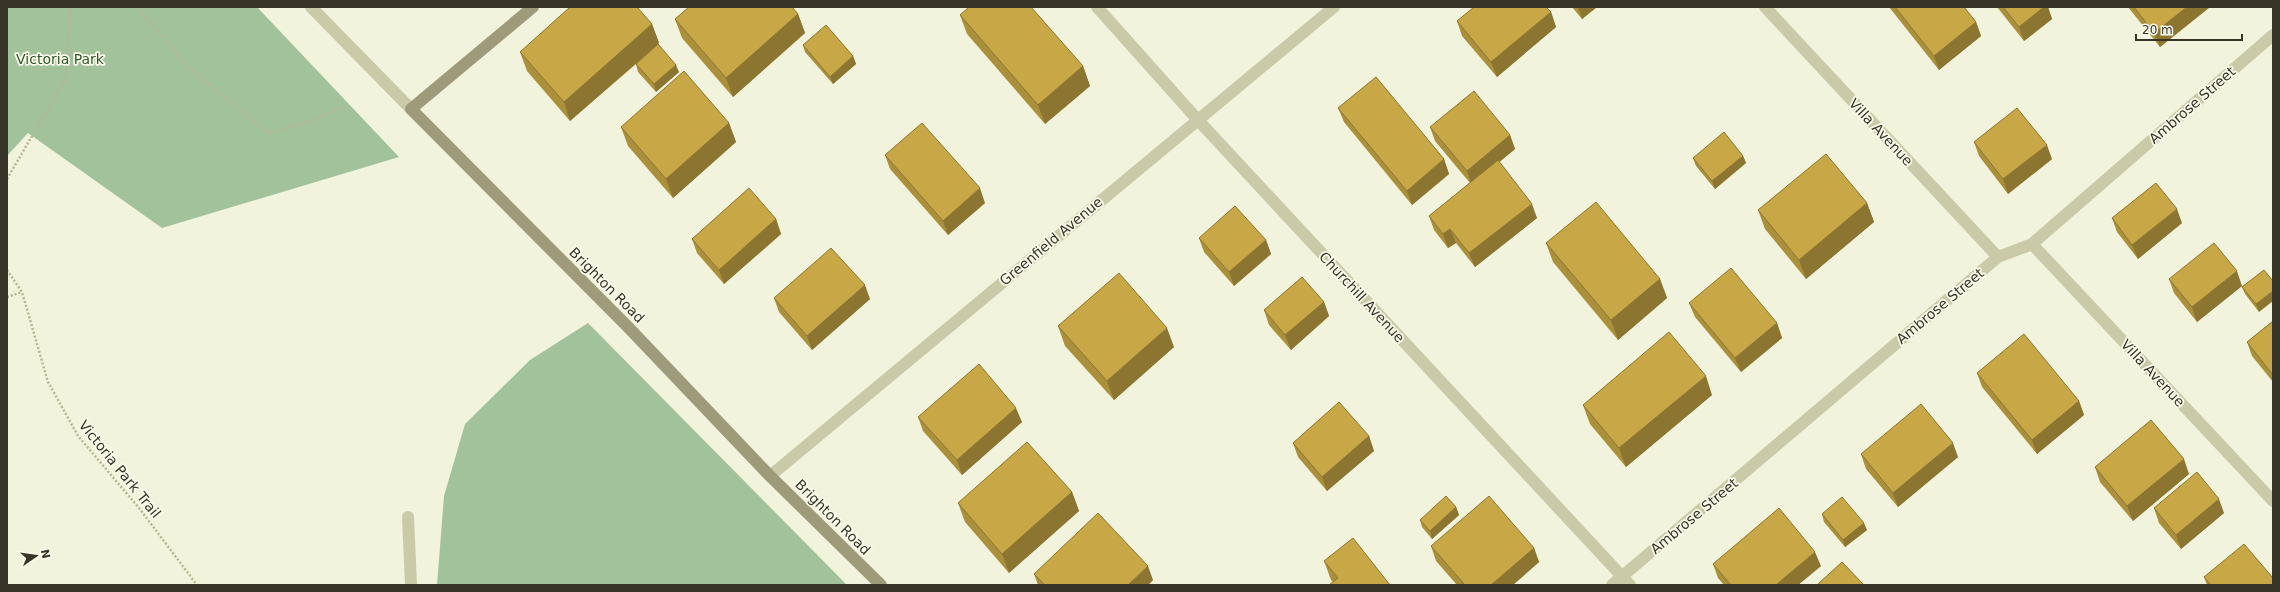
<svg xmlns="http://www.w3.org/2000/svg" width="2280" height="592" viewBox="0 0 2280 592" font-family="'DejaVu Sans',sans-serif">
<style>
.green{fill:#a2c29c}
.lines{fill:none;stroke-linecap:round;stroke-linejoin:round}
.path{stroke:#b7b592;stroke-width:2.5;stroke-dasharray:2 2;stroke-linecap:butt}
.lane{stroke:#cbcaa8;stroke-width:12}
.street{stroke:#cbcaa8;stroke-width:12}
.secondary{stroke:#9f9a79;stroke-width:12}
.wall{fill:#ab903c}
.shaded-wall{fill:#8b7531}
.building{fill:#c7a746;stroke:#8b7531}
.labels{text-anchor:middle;stroke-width:3.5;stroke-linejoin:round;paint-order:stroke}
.park-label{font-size:14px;fill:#31562c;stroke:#f9fae9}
.street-label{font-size:14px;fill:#383528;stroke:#f9fae9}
</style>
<rect width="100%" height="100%" fill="#f2f3dd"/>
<path class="green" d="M 7,7 L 257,7 L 399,157 L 162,228 L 28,133 L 7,156 Z
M 588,323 L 847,585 L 437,585 L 444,496 L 465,424 L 530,360 Z"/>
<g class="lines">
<path class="path" d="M 137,7 L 190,69 L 269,133 L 308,122 L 345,106
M 7,179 L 67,76 L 70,7
M 7,270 L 22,292 L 48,382 L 78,436 L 139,508 L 197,585
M 7,297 L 22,292"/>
<path class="lane" d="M 408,517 L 411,585"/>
<path class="street" d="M 311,7 L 411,109
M 1097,7 L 1197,119 L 1630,585
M 1765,7 L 1998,257
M 2032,244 L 2273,501
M 770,476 L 1334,7
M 1612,585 L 1998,257 L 2032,244 L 2273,35"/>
<path class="secondary" d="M 533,7 L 411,109 L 628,327 L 770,476 L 881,585"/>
</g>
<path class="wall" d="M 1572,7 L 1597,7 L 1582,19 Z
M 1889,7 L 1964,7 L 1976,22 L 1981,36 L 1939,70 Z
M 1997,7 L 2048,7 L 2052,19 L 2024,41 Z
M 2128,7 L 2210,7 L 2160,47 Z
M 1551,12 L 1556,27 L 1497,77 L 1462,36 L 1457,21 Z
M 798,14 L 805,33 L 733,97 L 682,38 L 675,19 Z
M 960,15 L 1083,66 L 1090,86 L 1045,124 L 967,34 Z
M 652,24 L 659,43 L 658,44 L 679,72 L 656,92 L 638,72 L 636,64 L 570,121 L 527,71 L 520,52 Z
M 803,45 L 853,56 L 856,64 L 833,84 L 805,52 Z
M 1338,108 L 1444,159 L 1449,174 L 1412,205 L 1344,122 Z
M 729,123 L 736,142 L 673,198 L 628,146 L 621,127 Z
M 1430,127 L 1510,135 L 1515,149 L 1499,162 L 1537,218 L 1475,267 L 1456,243 L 1448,248 L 1434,230 L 1429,216 L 1470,183 L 1435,141 Z
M 1974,142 L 2052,159 L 2008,194 L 1979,156 Z
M 885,155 L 985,203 L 948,235 L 890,169 Z
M 1743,156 L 1746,163 L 1715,189 L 1696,166 L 1693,158 Z
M 1867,203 L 1874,222 L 1806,279 L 1765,229 L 1758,210 Z
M 2112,218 L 2182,223 L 2138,259 L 2117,232 Z
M 776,219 L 781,234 L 724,284 L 697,253 L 692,239 Z
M 1199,238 L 1266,240 L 1271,254 L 1234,286 L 1204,252 Z
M 1546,243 L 1660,279 L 1667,298 L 1618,340 L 1553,262 Z
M 2264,270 L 2259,312 L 2245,294 L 2242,287 Z
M 2169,279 L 2242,286 L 2197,322 L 2174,293 Z
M 774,298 L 870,299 L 812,350 L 779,312 Z
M 1324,302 L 1329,316 L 1291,350 L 1269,325 L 1264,310 Z
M 1689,303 L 1777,323 L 1782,338 L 1741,372 L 1695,317 Z
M 2273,321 L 2273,382 L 2252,356 L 2247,342 Z
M 1058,326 L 1174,347 L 1114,400 L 1065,346 Z
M 1977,373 L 2079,401 L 2084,415 L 2037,454 L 1982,387 Z
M 1712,395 L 1626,467 L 1590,424 L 1583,405 Z
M 918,417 L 1022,422 L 962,475 L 923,431 Z
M 1369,436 L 1374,451 L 1327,491 L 1298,457 L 1293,443 Z
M 1861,454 L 1958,457 L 1898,507 L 1866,469 Z
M 2095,467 L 2189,474 L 2133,521 L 2100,482 Z
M 1072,492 L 1079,511 L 1009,573 L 965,522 L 958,503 Z
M 1456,507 L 1459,515 L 1432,539 L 1422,527 L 1420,520 Z
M 2154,508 L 2224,513 L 2181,549 L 2159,523 Z
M 1822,514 L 1867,530 L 1845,547 L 1824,522 Z
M 1431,546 L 1534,548 L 1539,562 L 1513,585 L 1457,585 L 1436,561 Z
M 1324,561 L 1390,585 L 1333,582 L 1331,580 Z
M 1713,564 L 1821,566 L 1798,585 L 1724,585 L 1718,578 Z
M 1034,574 L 1153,580 L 1148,585 L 1038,585 Z
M 2204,577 L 2273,585 L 2207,585 Z"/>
<path class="shaded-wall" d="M 1578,7 L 1597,7 L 1582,19 Z
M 2044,7 L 2048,7 L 2052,19 L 2024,41 L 2019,27 Z
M 2187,7 L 2210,7 L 2160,47 L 2154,33 Z
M 1551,12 L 1556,27 L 1497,77 L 1491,62 Z
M 798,14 L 805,33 L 733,97 L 726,78 Z
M 1976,22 L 1981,36 L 1939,70 L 1934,56 Z
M 652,24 L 659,43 L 570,121 L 564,102 Z
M 853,56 L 856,64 L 833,84 L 830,77 Z
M 676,65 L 679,72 L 656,92 L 654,84 Z
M 1083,66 L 1090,86 L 1045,124 L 1038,105 Z
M 729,123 L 736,142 L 673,198 L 666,179 Z
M 1510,135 L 1515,149 L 1472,185 L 1467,171 Z
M 2047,145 L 2052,159 L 2008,194 L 2003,179 Z
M 1743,156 L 1746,163 L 1715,189 L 1712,181 Z
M 1444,159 L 1449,174 L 1412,205 L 1407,191 Z
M 980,188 L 985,203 L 948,235 L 943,221 Z
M 1867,203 L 1874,222 L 1806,279 L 1799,260 Z
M 1532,204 L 1537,218 L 1475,267 L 1469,253 Z
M 2177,209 L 2182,223 L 2138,259 L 2132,245 Z
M 776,219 L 781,234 L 724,284 L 719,270 Z
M 1450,229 L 1456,243 L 1448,248 L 1443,234 Z
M 1266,240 L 1271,254 L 1234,286 L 1229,272 Z
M 2237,271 L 2242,286 L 2197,322 L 2192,307 Z
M 1660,279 L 1667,298 L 1618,340 L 1611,320 Z
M 865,285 L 870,299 L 812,350 L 807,336 Z
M 2273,291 L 2273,301 L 2259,312 L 2256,304 Z
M 1324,302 L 1329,316 L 1291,350 L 1285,335 Z
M 1777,323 L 1782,338 L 1741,372 L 1735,358 Z
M 1167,328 L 1174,347 L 1114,400 L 1107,381 Z
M 1706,376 L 1712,395 L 1626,467 L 1619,448 Z
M 2079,401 L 2084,415 L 2037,454 L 2032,440 Z
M 1016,408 L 1022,422 L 962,475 L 957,460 Z
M 1369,436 L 1374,451 L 1327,491 L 1322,477 Z
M 1953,443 L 1958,457 L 1898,507 L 1893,493 Z
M 2184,459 L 2189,474 L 2133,521 L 2127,506 Z
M 1072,492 L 1079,511 L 1009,573 L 1002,554 Z
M 2219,499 L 2224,513 L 2181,549 L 2176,535 Z
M 1456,507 L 1459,515 L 1432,539 L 1430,531 Z
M 1864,523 L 1867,530 L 1845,547 L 1843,540 Z
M 1534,548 L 1539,562 L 1513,585 L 1491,585 Z
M 1815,552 L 1821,566 L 1798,585 L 1776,585 Z
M 1148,566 L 1153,580 L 1148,585 L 1128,585 Z"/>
<path class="building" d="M 570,7 L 637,7 L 652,24 L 564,102 L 520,52 Z
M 689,7 L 792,7 L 798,14 L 726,78 L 675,19 Z
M 969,7 L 1031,7 L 1083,66 L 1038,105 L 960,15 Z
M 1474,7 L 1546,7 L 1551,12 L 1491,62 L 1457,21 Z
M 1895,7 L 1964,7 L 1976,22 L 1934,56 Z
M 2003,7 L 2044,7 L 2019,27 Z
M 2134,7 L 2187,7 L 2154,33 Z
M 826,25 L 853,56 L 830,77 L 803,45 Z
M 658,44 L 676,65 L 654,84 L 636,64 Z
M 684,71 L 729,123 L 666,179 L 621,127 Z
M 1376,77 L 1444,159 L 1407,191 L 1338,108 Z
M 1474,91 L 1510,135 L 1467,171 L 1430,127 Z
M 2017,108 L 2047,145 L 2003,179 L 1974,142 Z
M 922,123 L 980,188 L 943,221 L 885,155 Z
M 1724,132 L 1743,156 L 1712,181 L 1693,158 Z
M 1826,154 L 1867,203 L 1799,260 L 1758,210 Z
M 1498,160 L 1532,204 L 1469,253 L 1450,229 L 1443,234 L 1429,216 Z
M 2156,183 L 2177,209 L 2132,245 L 2112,218 Z
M 749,188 L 776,219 L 719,270 L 692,239 Z
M 1596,202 L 1660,279 L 1611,320 L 1546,243 Z
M 1235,206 L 1266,240 L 1229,272 L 1199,238 Z
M 2214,243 L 2237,271 L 2192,307 L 2169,279 Z
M 831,248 L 865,285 L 807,336 L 774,298 Z
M 1731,268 L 1777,323 L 1735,358 L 1689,303 Z
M 2264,270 L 2273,281 L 2273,291 L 2256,304 L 2242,287 Z
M 1119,273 L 1167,328 L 1107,381 L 1058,326 Z
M 1302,277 L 1324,302 L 1285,335 L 1264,310 Z
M 2273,321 L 2273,375 L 2247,342 Z
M 1669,332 L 1706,376 L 1619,448 L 1583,405 Z
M 2024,334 L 2079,401 L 2032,440 L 1977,373 Z
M 979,364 L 1016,408 L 957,460 L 918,417 Z
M 1339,402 L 1369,436 L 1322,477 L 1293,443 Z
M 1921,404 L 1953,443 L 1893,493 L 1861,454 Z
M 2151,420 L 2184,459 L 2127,506 L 2095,467 Z
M 1027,442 L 1072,492 L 1002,554 L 958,503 Z
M 2197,472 L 2219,499 L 2176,535 L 2154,508 Z
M 1446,496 L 1456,507 L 1430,531 L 1420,520 Z
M 1489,496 L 1534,548 L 1491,585 L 1465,585 L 1431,546 Z
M 1842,497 L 1864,523 L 1843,540 L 1822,514 Z
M 1779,508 L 1815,552 L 1776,585 L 1731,585 L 1713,564 Z
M 1098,513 L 1148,566 L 1128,585 L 1045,585 L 1034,574 Z
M 1353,538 L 1390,585 L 1329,585 L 1338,578 L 1324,561 Z
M 2244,544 L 2273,578 L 2273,585 L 2211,585 L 2204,577 Z
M 1842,562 L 1864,585 L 1817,585 Z"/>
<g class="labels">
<g class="park-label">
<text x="60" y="64">Victoria Park</text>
</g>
<g class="street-label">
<text transform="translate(2192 105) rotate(-41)" y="5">Ambrose Street</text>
<text transform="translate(1881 132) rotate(47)" y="5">Villa Avenue</text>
<text transform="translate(1051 241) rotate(-40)" y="5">Greenfield Avenue</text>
<text transform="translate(607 285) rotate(45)" y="5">Brighton Road</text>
<text transform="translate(1362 297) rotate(47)" y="5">Churchill Avenue</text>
<text transform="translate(1940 306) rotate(-40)" y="5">Ambrose Street</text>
<text transform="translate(2153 373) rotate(47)" y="5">Villa Avenue</text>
<text transform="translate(120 469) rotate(51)" y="5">Victoria Park Trail</text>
<text transform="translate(1694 516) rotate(-40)" y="5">Ambrose Street</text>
<text transform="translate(833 517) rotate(45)" y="5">Brighton Road</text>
</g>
</g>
<rect width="2280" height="592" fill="none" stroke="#383528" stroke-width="16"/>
<g transform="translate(36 556) rotate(77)" stroke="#f9fae9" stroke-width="3" paint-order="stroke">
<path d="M0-3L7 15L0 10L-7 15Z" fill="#383528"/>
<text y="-6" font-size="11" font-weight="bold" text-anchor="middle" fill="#383528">N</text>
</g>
<path d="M2136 34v6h106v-6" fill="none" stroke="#383528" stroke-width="2"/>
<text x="2142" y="34" font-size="12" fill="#383528" stroke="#f9fae9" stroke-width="3" paint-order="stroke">20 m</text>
</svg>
